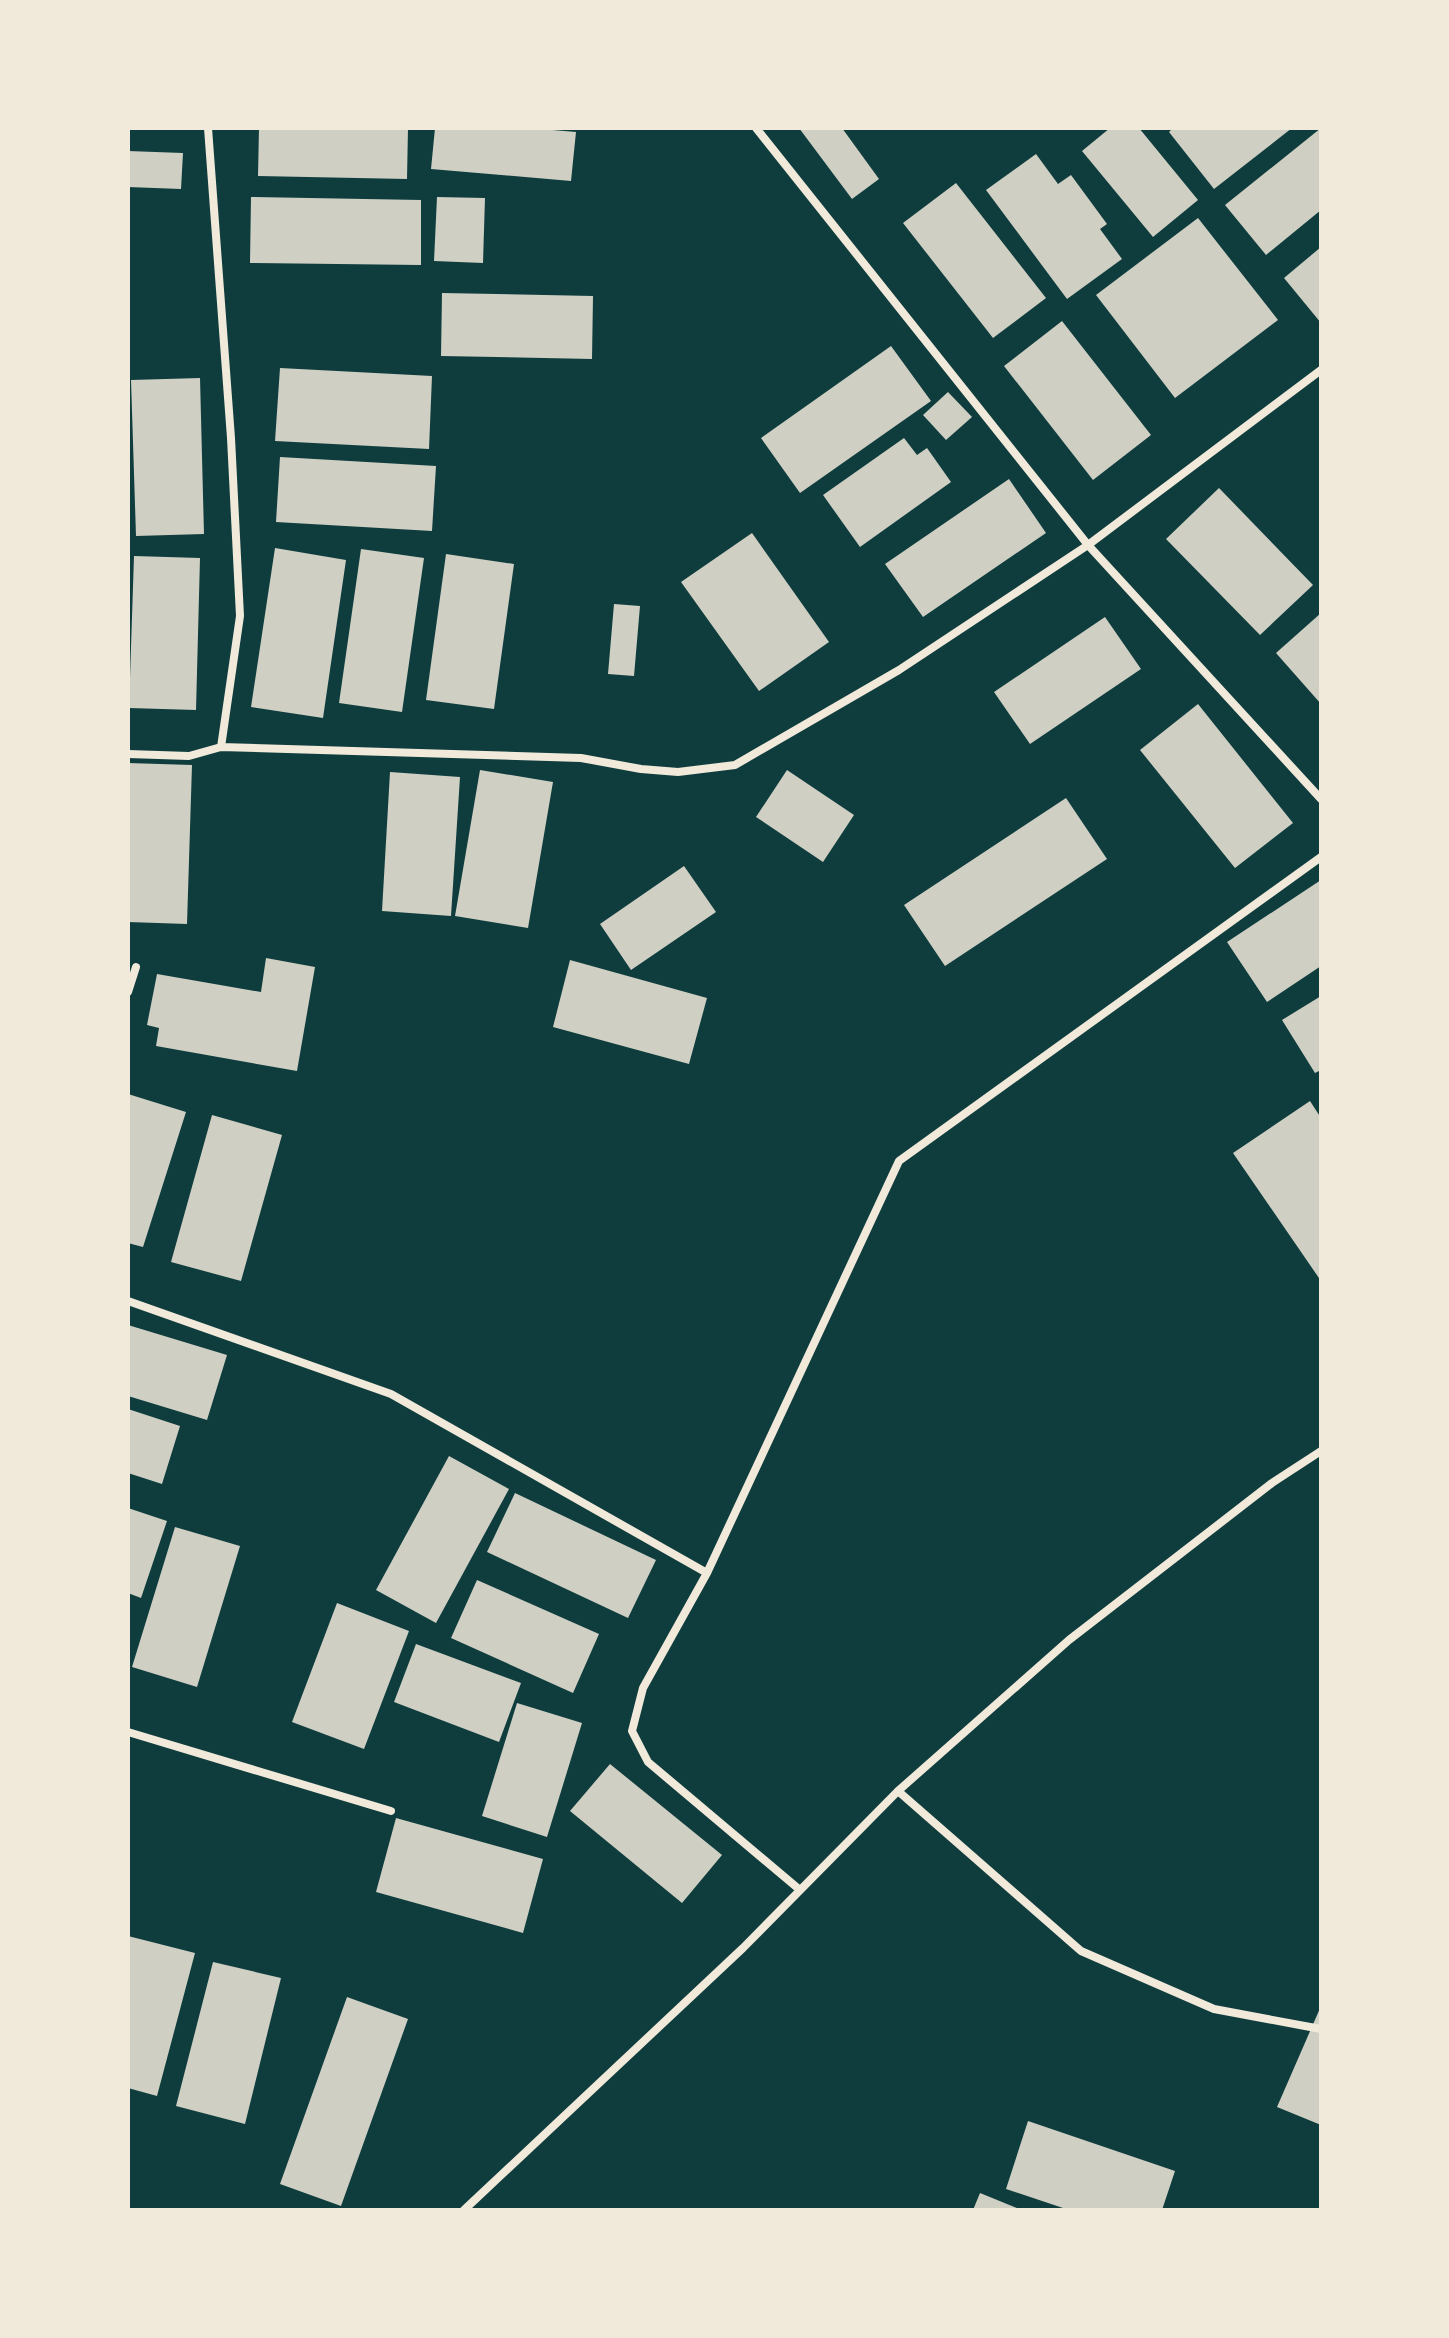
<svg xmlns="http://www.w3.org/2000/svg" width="1449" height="2338" viewBox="0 0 1449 2338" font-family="'Space Grotesk',sans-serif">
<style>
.building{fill:#cfcfc3}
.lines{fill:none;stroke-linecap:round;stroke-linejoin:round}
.minor{stroke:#f1e9da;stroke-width:8}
</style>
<rect width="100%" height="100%" fill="#0f3d3e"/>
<path class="building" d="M 259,128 L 408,128 L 407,179 L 258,176 Z
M 435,128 L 529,128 L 576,132 L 571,181 L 431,169 Z
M 799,128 L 842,128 L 879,179 L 852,199 Z
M 1110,128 L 1139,128 L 1198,200 L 1153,237 L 1082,151 Z
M 1173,128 L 1292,128 L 1214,189 L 1169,132 Z
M 1321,128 L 1321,210 L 1266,255 L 1225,205 Z
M 128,151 L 183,153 L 181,189 L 128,187 Z
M 1036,154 L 1058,184 L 1071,175 L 1107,224 L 1100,229 L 1122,259 L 1067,299 L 986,190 Z
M 956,183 L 1046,298 L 993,338 L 903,223 Z
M 251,197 L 421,200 L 421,265 L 250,263 Z
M 437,197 L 485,198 L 483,263 L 434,261 Z
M 1198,218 L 1278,320 L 1175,398 L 1096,295 Z
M 1321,247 L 1321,323 L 1284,278 Z
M 442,293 L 593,296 L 592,359 L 441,356 Z
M 1062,321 L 1151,435 L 1093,480 L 1004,366 Z
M 891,346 L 931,401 L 800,493 L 761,438 Z
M 280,368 L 432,376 L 429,449 L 275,441 Z
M 200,378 L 204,534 L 136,536 L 131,380 Z
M 948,392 L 972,417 L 946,440 L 923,415 Z
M 904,438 L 917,455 L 927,448 L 951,482 L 860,547 L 823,495 Z
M 280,457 L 436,466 L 432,531 L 276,522 Z
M 1009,479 L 1046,533 L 923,617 L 885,564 Z
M 1219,488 L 1313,585 L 1260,635 L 1166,539 Z
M 752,533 L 829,642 L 759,691 L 681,582 Z
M 275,548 L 346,560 L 323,718 L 251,707 Z
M 361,549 L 424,558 L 402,712 L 339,703 Z
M 446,554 L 514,564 L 494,709 L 426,700 Z
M 134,556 L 200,558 L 196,710 L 129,708 Z
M 614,604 L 640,606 L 634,676 L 608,674 Z
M 1321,613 L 1321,704 L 1276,653 Z
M 1105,617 L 1141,669 L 1030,744 L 994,692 Z
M 1198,704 L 1293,823 L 1235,868 L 1140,750 Z
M 128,763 L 192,765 L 187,924 L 128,922 Z
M 480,770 L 553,782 L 528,928 L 455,916 Z
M 787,770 L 854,815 L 823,862 L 756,817 Z
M 390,772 L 460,777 L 451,916 L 382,911 Z
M 1066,798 L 1107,859 L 945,966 L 904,905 Z
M 684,866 L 716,912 L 631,970 L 600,924 Z
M 1321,880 L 1321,966 L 1267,1002 L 1227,942 Z
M 266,958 L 315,967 L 297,1071 L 156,1046 L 159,1028 L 147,1025 L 157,974 L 261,992 Z
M 570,960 L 707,998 L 689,1064 L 553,1027 Z
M 1321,996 L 1321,1070 L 1315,1073 L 1282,1020 Z
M 128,1094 L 186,1112 L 143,1247 L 128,1243 Z
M 1310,1101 L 1321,1118 L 1321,1281 L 1233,1153 Z
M 212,1115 L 282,1135 L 241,1281 L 171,1262 Z
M 128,1325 L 227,1355 L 207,1420 L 128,1396 Z
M 128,1409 L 180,1426 L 162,1484 L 128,1473 Z
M 449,1456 L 509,1489 L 436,1623 L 376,1590 Z
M 515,1493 L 656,1560 L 628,1618 L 487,1552 Z
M 128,1508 L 167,1521 L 141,1598 L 128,1593 Z
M 175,1527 L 240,1546 L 197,1687 L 132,1667 Z
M 477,1580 L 599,1634 L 573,1693 L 451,1638 Z
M 337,1603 L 409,1631 L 364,1749 L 292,1722 Z
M 416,1644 L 521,1683 L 499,1742 L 394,1702 Z
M 517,1703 L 582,1723 L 547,1837 L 482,1816 Z
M 610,1764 L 722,1855 L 682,1903 L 570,1811 Z
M 396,1818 L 543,1859 L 523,1933 L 376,1892 Z
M 128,1936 L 195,1953 L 157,2096 L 128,2088 Z
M 213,1962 L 281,1978 L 245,2124 L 176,2106 Z
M 347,1997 L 408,2019 L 341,2206 L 280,2184 Z
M 1321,2006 L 1321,2125 L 1277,2107 Z
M 1028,2121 L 1175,2171 L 1162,2210 L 1069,2210 L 1006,2189 Z
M 980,2193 L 1022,2210 L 973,2210 Z"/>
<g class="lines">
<path class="minor" d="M 208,128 L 231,438 L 240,616 L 221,747
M 756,128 L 1088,545 L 1321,799
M 128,754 L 189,756 L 221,747 L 581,758 L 641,769 L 678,772 L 735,765 L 899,670 L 1088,545 L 1321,370
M 128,992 L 136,967
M 128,1301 L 391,1394 L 707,1573
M 128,1732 L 391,1811
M 898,1791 L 1081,1951 L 1214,2009 L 1321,2029
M 800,1890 L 648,1762 L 632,1731 L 643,1688 L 707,1573 L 899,1161 L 1321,857
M 464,2210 L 743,1948 L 898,1791 L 1069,1640 L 1272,1483 L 1321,1451"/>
</g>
<rect width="1449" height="2338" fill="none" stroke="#f1e9da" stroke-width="260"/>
</svg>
